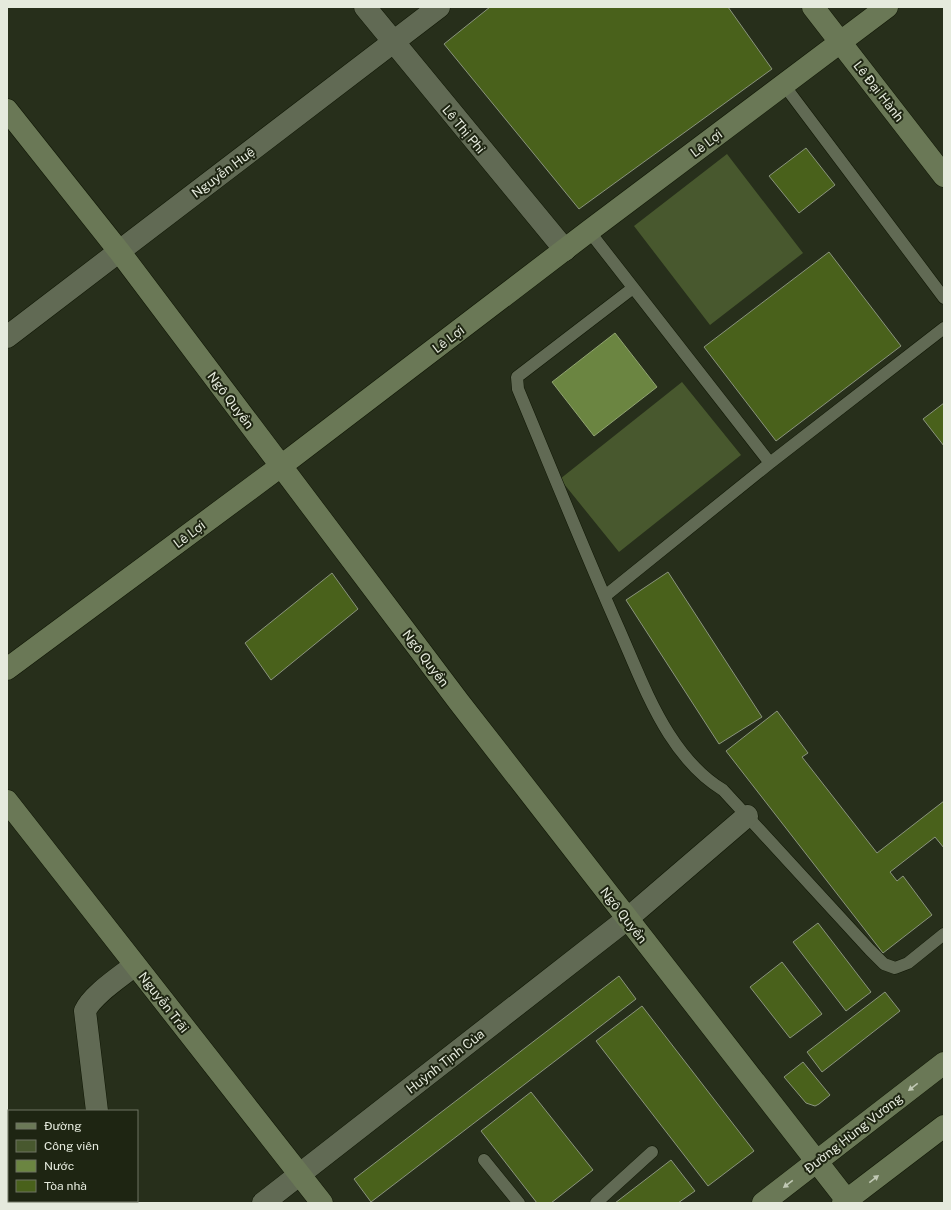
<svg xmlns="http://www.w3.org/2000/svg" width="951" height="1210" viewBox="0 0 951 1210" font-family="'Public Sans',sans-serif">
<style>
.green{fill:#48582e}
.water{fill:#6b8541;stroke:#90a370}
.building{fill:#49611b;stroke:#8a947d}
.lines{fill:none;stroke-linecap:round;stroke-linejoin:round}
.lane-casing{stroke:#101705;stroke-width:13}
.street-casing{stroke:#101705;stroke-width:23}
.secondary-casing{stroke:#101705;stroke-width:23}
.lane{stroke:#616a54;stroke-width:12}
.street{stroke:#616a54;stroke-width:22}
.secondary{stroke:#6a7856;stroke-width:22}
.oneway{fill:#c0c8b4}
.labels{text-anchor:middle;stroke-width:4;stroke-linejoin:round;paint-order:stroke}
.street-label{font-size:13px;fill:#e5eadd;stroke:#1e2512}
</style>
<rect width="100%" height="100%" fill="#272f1b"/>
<path class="green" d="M 727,154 L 803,253 L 710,325 L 634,226 Z
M 682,382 L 741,455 L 619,552 L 560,479 Z"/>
<path class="water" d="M 615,333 L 657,387 L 594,436 L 552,382 Z"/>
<path class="building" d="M 490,7 L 728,7 L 772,69 L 579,209 L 444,44 Z
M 806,148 L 835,185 L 799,213 L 769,176 Z
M 829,252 L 901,346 L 776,441 L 704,347 Z
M 944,403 L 944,446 L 923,419 Z
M 668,572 L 762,717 L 719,744 L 626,600 Z
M 332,573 L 358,609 L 271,680 L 245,643 Z
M 777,711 L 808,753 L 802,757 L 877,853 L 944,801 L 944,848 L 935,837 L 890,872 L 897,881 L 903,876 L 932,915 L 883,953 L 726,751 Z
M 818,923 L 871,992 L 846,1011 L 793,942 Z
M 782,962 L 822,1014 L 790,1038 L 750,987 Z
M 619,976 L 636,999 L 371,1202 L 354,1179 Z
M 885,992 L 900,1011 L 822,1072 L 807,1052 Z
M 642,1006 L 754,1151 L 708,1186 L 596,1041 Z
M 803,1062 L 830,1095 L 819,1104 L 815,1106 L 806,1103 L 784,1077 Z
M 531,1092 L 593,1170 L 551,1203 L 537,1203 L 481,1131 Z
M 671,1160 L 695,1191 L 678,1203 L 615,1203 Z"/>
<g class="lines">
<defs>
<path id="lane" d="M 784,85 L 944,298
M 589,231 L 770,463
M 633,288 L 517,377 L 518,389 C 551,468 583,548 618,627 C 634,663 648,701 669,734 C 683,756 700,776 723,790 L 870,950 L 884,964 L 895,968 L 908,963 L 944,934
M 605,596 L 770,463 L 944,328
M 484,1160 L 519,1203
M 596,1203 L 652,1152"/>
<path id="street" d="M 365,7 L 565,250
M 7,337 L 439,7
M 97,1111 L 85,1011 C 92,995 120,977 135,965
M 263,1203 L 627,919 L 747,816"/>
<path id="secondary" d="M 813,7 L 944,176
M 7,110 L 119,251 L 459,702 L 849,1203
M 7,669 L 281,466 L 589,231 L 887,7
M 7,801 L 322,1203
M 763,1203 L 944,1063
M 843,1203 L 944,1126"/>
</defs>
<use href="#lane" class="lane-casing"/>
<use href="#street" class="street-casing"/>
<use href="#secondary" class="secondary-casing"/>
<use href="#lane" class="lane"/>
<use href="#street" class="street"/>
<use href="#secondary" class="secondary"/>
</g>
<defs><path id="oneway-solid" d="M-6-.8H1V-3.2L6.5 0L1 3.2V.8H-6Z"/></defs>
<g class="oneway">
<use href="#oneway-solid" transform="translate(913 1087) rotate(142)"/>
<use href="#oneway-solid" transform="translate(874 1179) rotate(-38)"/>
<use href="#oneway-solid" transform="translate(788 1184) rotate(143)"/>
</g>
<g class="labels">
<g class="street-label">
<text transform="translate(879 91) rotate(52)" y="5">Lê Đại Hành</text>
<text transform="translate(464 129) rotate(50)" y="5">Lê Thị Phỉ</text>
<text transform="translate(706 143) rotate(-37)" y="5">Lê Lợi</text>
<text transform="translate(223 172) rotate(-37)" y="5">Nguyễn Huệ</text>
<text transform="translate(448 339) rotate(-37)" y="5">Lê Lợi</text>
<text transform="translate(231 400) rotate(53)" y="5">Ngô Quyền</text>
<text transform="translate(189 534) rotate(-37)" y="5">Lê Lợi</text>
<text transform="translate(426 658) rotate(53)" y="5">Ngô Quyền</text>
<text transform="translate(624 915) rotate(52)" y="5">Ngô Quyền</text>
<text transform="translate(164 1002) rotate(52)" y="5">Nguyễn Trãi</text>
<text transform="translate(445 1061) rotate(-38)" y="5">Huỳnh Tịnh Của</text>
<text transform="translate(853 1133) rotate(-38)" y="5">Đường Hùng Vương</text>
</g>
</g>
<rect width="951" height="1210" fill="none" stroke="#e5eadd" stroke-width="16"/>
<rect x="8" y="1110" width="130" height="92" fill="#1e2512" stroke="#6e7463"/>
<rect x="16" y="1123" width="20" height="6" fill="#6a7856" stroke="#6e7463"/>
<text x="44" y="1130" font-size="12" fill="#e5eadd">Đường</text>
<rect x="16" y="1140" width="20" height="12" fill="#48582e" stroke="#6e7463"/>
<text x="44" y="1150" font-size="12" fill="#e5eadd">Công viên</text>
<rect x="16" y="1160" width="20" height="12" fill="#6b8541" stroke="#6e7463"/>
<text x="44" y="1170" font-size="12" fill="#e5eadd">Nước</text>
<rect x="16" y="1180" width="20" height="12" fill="#49611b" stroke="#6e7463"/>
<text x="44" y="1190" font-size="12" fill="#e5eadd">Tòa nhà</text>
</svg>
